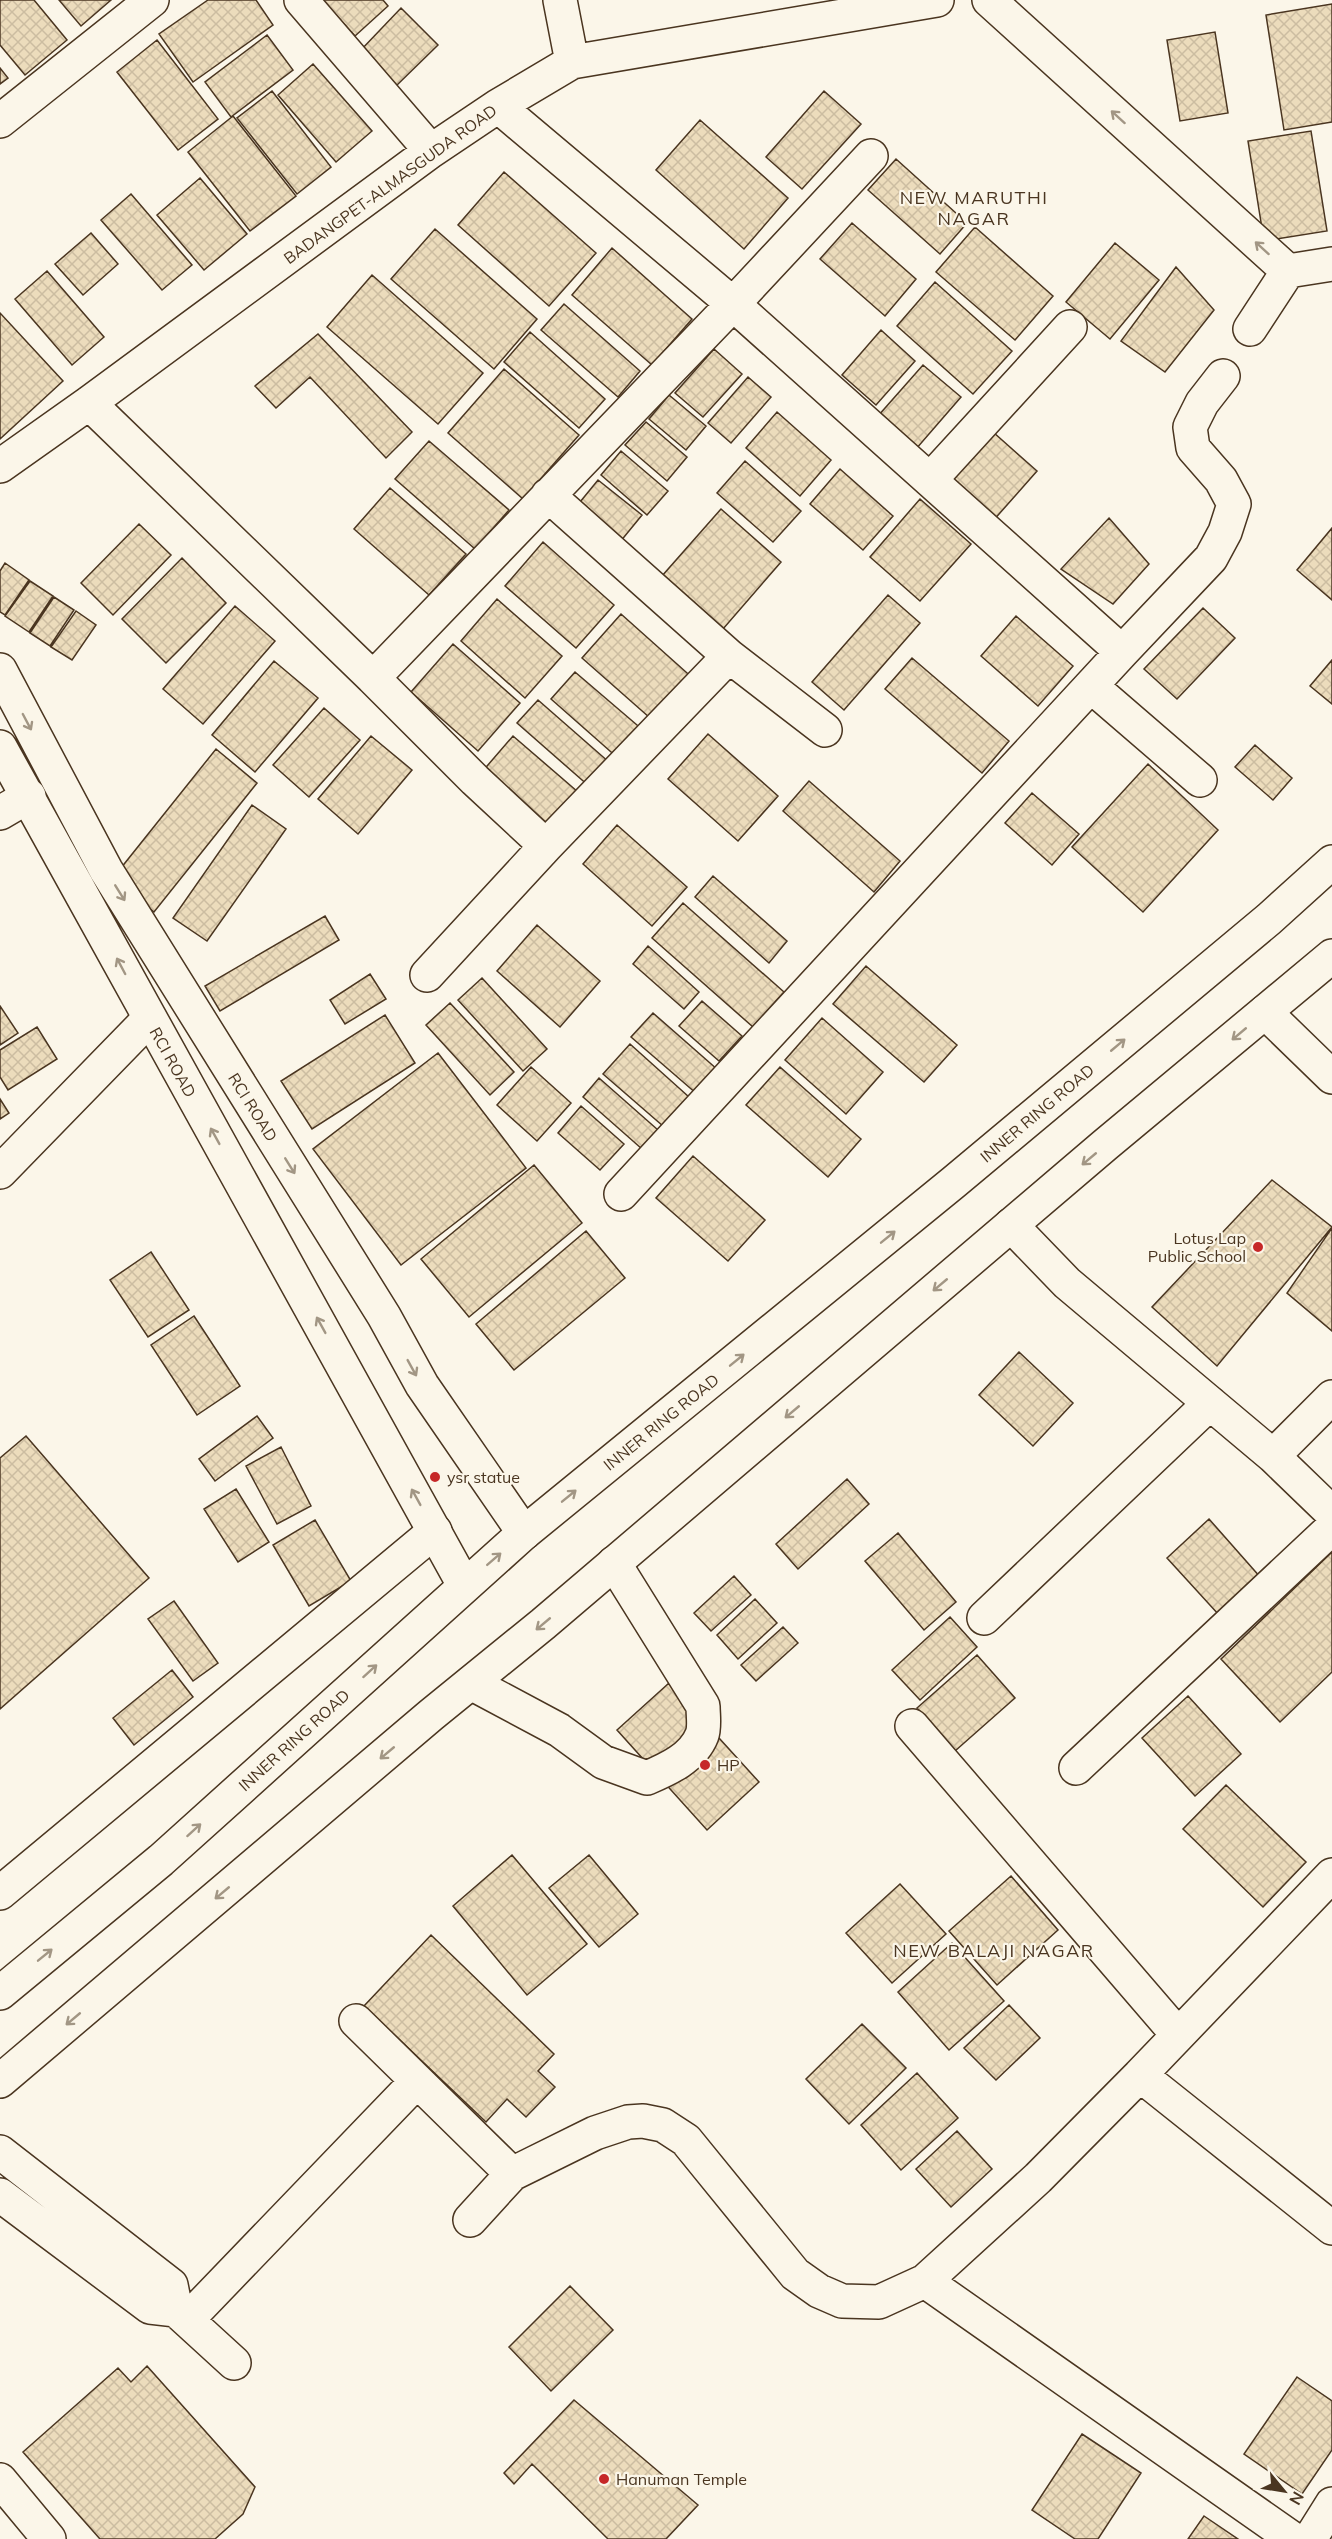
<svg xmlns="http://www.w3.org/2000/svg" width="1332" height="2539" viewBox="0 0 1332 2539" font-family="Mulish,sans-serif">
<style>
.building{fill:url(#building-cross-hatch);stroke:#4a3520;stroke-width:1.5}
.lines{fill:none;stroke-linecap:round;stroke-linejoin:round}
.minor-casing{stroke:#4a3520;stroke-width:36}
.major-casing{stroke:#4a3520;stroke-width:36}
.highway-casing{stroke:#4a3520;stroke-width:36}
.minor{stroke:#fbf6e9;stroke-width:33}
.major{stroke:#fbf6e9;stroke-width:33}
.highway{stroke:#fbf6e9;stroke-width:33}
.oneway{stroke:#a29684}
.poi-dot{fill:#c62828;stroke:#fbf6e9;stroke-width:2}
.labels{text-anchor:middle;stroke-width:4.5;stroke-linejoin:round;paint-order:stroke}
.street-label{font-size:16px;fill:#4a3520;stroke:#fbf6e9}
.poi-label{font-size:16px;fill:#4a3520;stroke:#fbf6e9;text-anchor:start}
.neighbourhood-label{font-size:18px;letter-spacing:1.5px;fill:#4a3520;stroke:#fbf6e9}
</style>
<defs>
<pattern id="building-cross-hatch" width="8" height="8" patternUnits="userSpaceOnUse" patternTransform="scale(1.5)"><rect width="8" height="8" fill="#ecdcbc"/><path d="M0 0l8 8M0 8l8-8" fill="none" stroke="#ccbda1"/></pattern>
</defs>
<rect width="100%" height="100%" fill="#fbf6e9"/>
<path class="building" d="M 0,0 L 34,0 L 67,40 L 25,75 L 0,45 Z
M 59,0 L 111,0 L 81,26 Z
M 208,0 L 256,0 L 273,25 L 193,82 L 159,34 Z
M 322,0 L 383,0 L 388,6 L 355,36 Z
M 1332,4 L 1332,122 L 1284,130 L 1266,15 Z
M 401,8 L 438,45 L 395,87 L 360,51 Z
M 1215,32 L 1228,113 L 1180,121 L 1167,40 Z
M 267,35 L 293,70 L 231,117 L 205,82 Z
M 157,40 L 218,119 L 178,150 L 117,72 Z
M 313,64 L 372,131 L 336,162 L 278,95 Z
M 0,68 L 8,78 L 0,84 Z
M 272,91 L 331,167 L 297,194 L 237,118 Z
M 824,91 L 861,124 L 802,189 L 766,157 Z
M 233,116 L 296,196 L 250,231 L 188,152 Z
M 700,120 L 788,198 L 744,249 L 656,170 Z
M 1311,131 L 1327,231 L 1264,241 L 1248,141 Z
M 896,159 L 967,223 L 940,254 L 868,190 Z
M 504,172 L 596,253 L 549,306 L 458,225 Z
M 200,178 L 247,234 L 204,270 L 157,215 Z
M 131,194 L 192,265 L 162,290 L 101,220 Z
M 852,223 L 916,279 L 885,316 L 820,259 Z
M 975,227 L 1053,296 L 1015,340 L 936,272 Z
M 435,229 L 537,319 L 494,369 L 391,279 Z
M 91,233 L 118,264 L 83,295 L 55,264 Z
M 1115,243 L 1159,280 L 1110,339 L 1066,302 Z
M 612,248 L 692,319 L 652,365 L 572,295 Z
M 1176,267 L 1214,310 L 1165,372 L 1121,341 Z
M 47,271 L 104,337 L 72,365 L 15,299 Z
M 372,275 L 483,373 L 438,424 L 327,327 Z
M 935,282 L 1012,351 L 973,394 L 897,326 Z
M 564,304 L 640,371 L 618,397 L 541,330 Z
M 0,313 L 63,381 L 0,439 Z
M 881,330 L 915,361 L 876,405 L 842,375 Z
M 530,332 L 605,399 L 579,428 L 504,362 Z
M 318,334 L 412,432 L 386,458 L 310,377 L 276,408 L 255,386 Z
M 714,349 L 742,374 L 703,417 L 675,393 Z
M 923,365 L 961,397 L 916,449 L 878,416 Z
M 504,369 L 579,435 L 523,499 L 448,433 Z
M 748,377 L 771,397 L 731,443 L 708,423 Z
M 669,395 L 706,426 L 686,450 L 649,419 Z
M 777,412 L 831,460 L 800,496 L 746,448 Z
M 646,422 L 687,457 L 667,481 L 625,445 Z
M 993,432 L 1037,471 L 992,522 L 948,483 Z
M 429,441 L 509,510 L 475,549 L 395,479 Z
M 621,451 L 668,491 L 647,515 L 601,475 Z
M 745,461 L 801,511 L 773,542 L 717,493 Z
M 840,469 L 893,516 L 863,550 L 810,504 Z
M 598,480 L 642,515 L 620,542 L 576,507 Z
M 390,488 L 466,554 L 429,595 L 354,529 Z
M 920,499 L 971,544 L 920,601 L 870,557 Z
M 721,509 L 781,562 L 723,629 L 662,576 Z
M 1109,518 L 1149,564 L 1113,604 L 1061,569 Z
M 139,524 L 171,555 L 113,615 L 81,583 Z
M 1332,528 L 1332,600 L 1297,570 Z
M 543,542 L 614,605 L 576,648 L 505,586 Z
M 182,558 L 226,603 L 166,663 L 122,619 Z
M 5,563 L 29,580 L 5,615 L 0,612 L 0,571 Z
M 30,581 L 53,596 L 29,632 L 5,616 Z
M 888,595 L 920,623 L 844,710 L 812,682 Z
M 54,597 L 74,610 L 50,646 L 30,633 Z
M 497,599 L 562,656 L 525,698 L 461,641 Z
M 235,606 L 275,641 L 203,724 L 163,689 Z
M 1203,608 L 1235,638 L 1177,699 L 1144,669 Z
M 76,611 L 96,625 L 72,660 L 51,647 Z
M 621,614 L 696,681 L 658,725 L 582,658 Z
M 1016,616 L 1073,666 L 1038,706 L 981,656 Z
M 453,644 L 520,703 L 478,751 L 411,692 Z
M 912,658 L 1009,741 L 982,773 L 885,689 Z
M 1332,660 L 1332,704 L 1310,686 Z
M 274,661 L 318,698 L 255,772 L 212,735 Z
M 575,672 L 644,731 L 619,759 L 551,699 Z
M 538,700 L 610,763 L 590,787 L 517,723 Z
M 324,708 L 360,740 L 309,797 L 273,765 Z
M 708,734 L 778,796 L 738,841 L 668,779 Z
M 371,736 L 412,770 L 358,834 L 318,799 Z
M 513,736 L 578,792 L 545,830 L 481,773 Z
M 1255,745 L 1292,778 L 1273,800 L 1235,767 Z
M 216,749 L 257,783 L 154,912 L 113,878 Z
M 1148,764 L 1218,830 L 1143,912 L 1072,847 Z
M 809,781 L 900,861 L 874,892 L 783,811 Z
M 1032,793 L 1079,834 L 1052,865 L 1005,823 Z
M 252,805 L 286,829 L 207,941 L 173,918 Z
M 617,825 L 687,887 L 652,926 L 583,864 Z
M 713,876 L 787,941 L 769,963 L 695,897 Z
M 683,903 L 784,992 L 753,1027 L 652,938 Z
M 325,916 L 339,940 L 220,1011 L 205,986 Z
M 537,925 L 600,981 L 560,1027 L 497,971 Z
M 648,946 L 699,992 L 684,1009 L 633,964 Z
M 866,966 L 957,1045 L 924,1082 L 833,1004 Z
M 370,974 L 386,999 L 345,1024 L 330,1000 Z
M 482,978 L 547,1049 L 523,1071 L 458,1000 Z
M 702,1001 L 742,1036 L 719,1061 L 679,1026 Z
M 450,1003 L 514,1072 L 490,1095 L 426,1025 Z
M 0,1006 L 18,1033 L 0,1045 Z
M 653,1013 L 718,1070 L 697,1094 L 631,1037 Z
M 385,1015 L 415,1063 L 312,1129 L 281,1081 Z
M 822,1018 L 883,1072 L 846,1114 L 785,1060 Z
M 37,1027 L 57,1059 L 8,1090 L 0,1077 L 0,1050 Z
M 630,1044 L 689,1097 L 663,1126 L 603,1074 Z
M 438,1053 L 526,1168 L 401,1265 L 313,1149 Z
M 531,1067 L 571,1103 L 537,1141 L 497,1105 Z
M 780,1067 L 861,1139 L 828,1177 L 746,1105 Z
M 599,1078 L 658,1130 L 642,1149 L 583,1097 Z
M 0,1099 L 9,1113 L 0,1119 Z
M 581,1106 L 624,1144 L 600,1170 L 558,1133 Z
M 693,1156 L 765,1220 L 728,1261 L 656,1198 Z
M 534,1165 L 582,1223 L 469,1317 L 421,1259 Z
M 1272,1180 L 1332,1227 L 1217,1366 L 1152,1307 Z
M 1332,1228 L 1332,1331 L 1287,1293 Z
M 586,1231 L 625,1278 L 514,1370 L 476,1324 Z
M 151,1252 L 189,1310 L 148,1337 L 110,1280 Z
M 194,1316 L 240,1386 L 197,1415 L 151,1345 Z
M 1019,1352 L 1073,1403 L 1033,1446 L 979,1395 Z
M 257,1416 L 273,1438 L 215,1481 L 199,1459 Z
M 26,1436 L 149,1578 L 0,1709 L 0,1458 Z
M 281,1447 L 311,1506 L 277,1524 L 246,1466 Z
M 847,1479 L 869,1504 L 798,1569 L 776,1544 Z
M 236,1489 L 269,1542 L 238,1562 L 204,1509 Z
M 1209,1519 L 1261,1578 L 1219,1615 L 1167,1558 Z
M 315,1520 L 351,1581 L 309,1606 L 273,1545 Z
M 898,1533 L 956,1602 L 924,1630 L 865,1561 Z
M 1332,1552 L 1332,1672 L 1280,1722 L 1221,1659 Z
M 734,1576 L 751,1595 L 711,1631 L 694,1613 Z
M 755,1599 L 777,1623 L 738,1659 L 717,1635 Z
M 174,1601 L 218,1663 L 193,1681 L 148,1619 Z
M 950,1617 L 977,1647 L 920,1700 L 892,1670 Z
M 783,1627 L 798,1643 L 756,1681 L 741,1665 Z
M 977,1655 L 1015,1698 L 955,1751 L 917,1708 Z
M 172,1670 L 193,1697 L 134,1745 L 113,1718 Z
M 669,1683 L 759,1782 L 707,1830 L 617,1730 Z
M 1188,1696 L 1241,1754 L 1195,1796 L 1142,1738 Z
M 1226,1785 L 1306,1862 L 1263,1907 L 1183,1829 Z
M 512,1855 L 587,1944 L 527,1995 L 453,1906 Z
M 589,1855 L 638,1914 L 599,1947 L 549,1888 Z
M 1011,1876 L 1058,1930 L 997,1985 L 949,1931 Z
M 900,1884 L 946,1934 L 892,1983 L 846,1933 Z
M 431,1935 L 554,2054 L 538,2071 L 555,2087 L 526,2117 L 507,2099 L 486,2122 L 364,2006 Z
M 952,1943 L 1004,2001 L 949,2050 L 898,1992 Z
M 1009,2005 L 1040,2038 L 996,2080 L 964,2048 Z
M 862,2024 L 906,2068 L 849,2124 L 806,2079 Z
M 917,2073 L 958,2118 L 901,2170 L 861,2125 Z
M 957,2131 L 992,2169 L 951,2207 L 916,2169 Z
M 570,2286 L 613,2330 L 551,2391 L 509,2347 Z
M 147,2366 L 255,2487 L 243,2514 L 215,2539 L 100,2539 L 23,2452 L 118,2368 L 131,2382 Z
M 1297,2377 L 1332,2401 L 1332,2450 L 1302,2494 L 1244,2454 Z
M 574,2400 L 698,2505 L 666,2539 L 608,2539 L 532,2464 L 514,2484 L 504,2473 Z
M 1082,2434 L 1141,2473 L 1098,2539 L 1075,2539 L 1032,2510 Z
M 1204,2516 L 1238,2539 L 1188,2539 Z"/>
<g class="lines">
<defs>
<path id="minor" d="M 301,0 L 431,151
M 560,0 L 572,62
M 989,0 L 1288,271 L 1332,264
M 498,106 L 733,304 L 1122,652
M 0,121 L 152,0
M 1250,329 L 1288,271
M 89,403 L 373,678
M 0,466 L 89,403 L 431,151 L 498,106 L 572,62 L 937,0
M 930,480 L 1070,327
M 729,656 L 825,730
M 1091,686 L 1200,780
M 0,813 L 29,796
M 546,846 L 729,656 L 548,495
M 427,975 L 546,846 L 475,780 L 373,678 L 733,304 L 871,156
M 1265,1012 L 1332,1077
M 0,1172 L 149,1019
M 621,1194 L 1122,652 L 1211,558 L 1225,532 L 1234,504 L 1221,480 L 1193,448 L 1190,427 L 1202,403 L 1223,376
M 1011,1225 L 1067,1283 L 1273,1456 L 1332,1513
M 1273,1456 L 1332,1397
M 984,1618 L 1210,1403
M 471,1683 L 559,1730 L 603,1762 L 647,1778 C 668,1769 693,1758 702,1735 C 705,1727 703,1715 703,1706 L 614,1563
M 912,1726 L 1178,2035
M 1076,1768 L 1332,1528
M 1332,1875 L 1140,2075 L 1332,2228
M 0,1893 L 435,1531
M 356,2021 L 512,2174
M 0,2152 L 171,2285 L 176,2310 L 234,2363
M 0,2195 L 150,2307 L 176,2310
M 470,2220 L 512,2174 L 595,2133 L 628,2122 L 643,2121 L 663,2125 L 686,2140 L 795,2274 L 819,2291 L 842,2301 L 879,2302 L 925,2281 L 1038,2178 L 1140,2075
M 925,2281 L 1293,2539
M 187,2320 L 417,2081
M 0,2480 L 49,2539
M 1310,2539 L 1332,2504"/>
<path id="major" d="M 0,670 L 106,870 L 384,1316 L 422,1385 L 524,1533
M 0,747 L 464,1585"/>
<path id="highway" d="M 0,1993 L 161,1860 L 524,1533 L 954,1182 L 1269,919 L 1332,862
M 0,2081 L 431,1715 L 543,1624 L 1105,1145 L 1332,956"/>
</defs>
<use href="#minor" class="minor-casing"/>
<use href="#major" class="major-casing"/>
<use href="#highway" class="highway-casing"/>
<use href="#minor" class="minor"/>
<use href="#major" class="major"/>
<use href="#highway" class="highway"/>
</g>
<defs><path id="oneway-shaft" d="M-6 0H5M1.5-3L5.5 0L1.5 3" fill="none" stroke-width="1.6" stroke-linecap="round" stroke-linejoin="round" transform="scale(1.5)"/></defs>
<g class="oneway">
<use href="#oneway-shaft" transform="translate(1118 117) rotate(-138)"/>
<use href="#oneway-shaft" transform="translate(1262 248) rotate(-138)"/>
<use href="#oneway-shaft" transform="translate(27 722) rotate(62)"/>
<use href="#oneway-shaft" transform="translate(120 893) rotate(58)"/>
<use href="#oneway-shaft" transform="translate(121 966) rotate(-118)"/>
<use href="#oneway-shaft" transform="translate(1239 1034) rotate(140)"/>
<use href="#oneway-shaft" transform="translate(1118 1045) rotate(-40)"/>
<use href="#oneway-shaft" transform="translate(215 1136) rotate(-119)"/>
<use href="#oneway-shaft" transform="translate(1089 1159) rotate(140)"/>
<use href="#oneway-shaft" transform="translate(290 1166) rotate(58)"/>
<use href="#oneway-shaft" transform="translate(888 1237) rotate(-39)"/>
<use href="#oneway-shaft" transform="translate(940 1285) rotate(140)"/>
<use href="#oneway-shaft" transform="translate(321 1325) rotate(-119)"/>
<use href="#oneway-shaft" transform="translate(737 1360) rotate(-39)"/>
<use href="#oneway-shaft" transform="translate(412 1368) rotate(61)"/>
<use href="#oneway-shaft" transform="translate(792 1412) rotate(140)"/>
<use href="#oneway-shaft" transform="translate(569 1496) rotate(-39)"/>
<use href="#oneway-shaft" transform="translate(416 1497) rotate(-119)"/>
<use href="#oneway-shaft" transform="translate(494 1559) rotate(-41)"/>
<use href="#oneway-shaft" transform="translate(543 1624) rotate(140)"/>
<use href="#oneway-shaft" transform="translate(370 1671) rotate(-42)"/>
<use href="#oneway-shaft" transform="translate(387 1753) rotate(140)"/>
<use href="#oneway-shaft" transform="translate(194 1830) rotate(-42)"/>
<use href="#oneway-shaft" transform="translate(222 1893) rotate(140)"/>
<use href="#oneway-shaft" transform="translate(45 1955) rotate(-39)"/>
<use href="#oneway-shaft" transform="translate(73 2019) rotate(140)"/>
</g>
<g class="poi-dot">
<circle cx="1258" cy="1247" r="6"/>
<circle cx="435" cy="1477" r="6"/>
<circle cx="705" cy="1765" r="6"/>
<circle cx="604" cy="2479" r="6"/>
</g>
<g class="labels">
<g class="street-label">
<text transform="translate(390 184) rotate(-36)" y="6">BADANGPET-ALMASGUDA ROAD</text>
<text transform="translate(173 1062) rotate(61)" y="6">RCI ROAD</text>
<text transform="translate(253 1107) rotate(58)" y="6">RCI ROAD</text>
<text transform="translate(1037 1113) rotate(-40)" y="6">INNER RING ROAD</text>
<text transform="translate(661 1422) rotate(-39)" y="6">INNER RING ROAD</text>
<text transform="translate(294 1740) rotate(-42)" y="6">INNER RING ROAD</text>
</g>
<g class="poi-label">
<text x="1246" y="1244" text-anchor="end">Lotus Lap<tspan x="1246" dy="18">Public School</tspan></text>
<text x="447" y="1483">ysr statue</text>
<text x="717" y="1771">HP</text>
<text x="616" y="2485">Hanuman Temple</text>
</g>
<g class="neighbourhood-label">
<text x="974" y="204">NEW MARUTHI<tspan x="974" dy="21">NAGAR</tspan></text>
<text x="994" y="1957">NEW BALAJI NAGAR</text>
</g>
</g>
<g transform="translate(1284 2491) rotate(120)" stroke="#fbf6e9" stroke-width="4.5" paint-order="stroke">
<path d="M0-4.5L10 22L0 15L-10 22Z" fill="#4a3520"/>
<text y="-9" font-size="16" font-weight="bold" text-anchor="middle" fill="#4a3520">N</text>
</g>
</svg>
